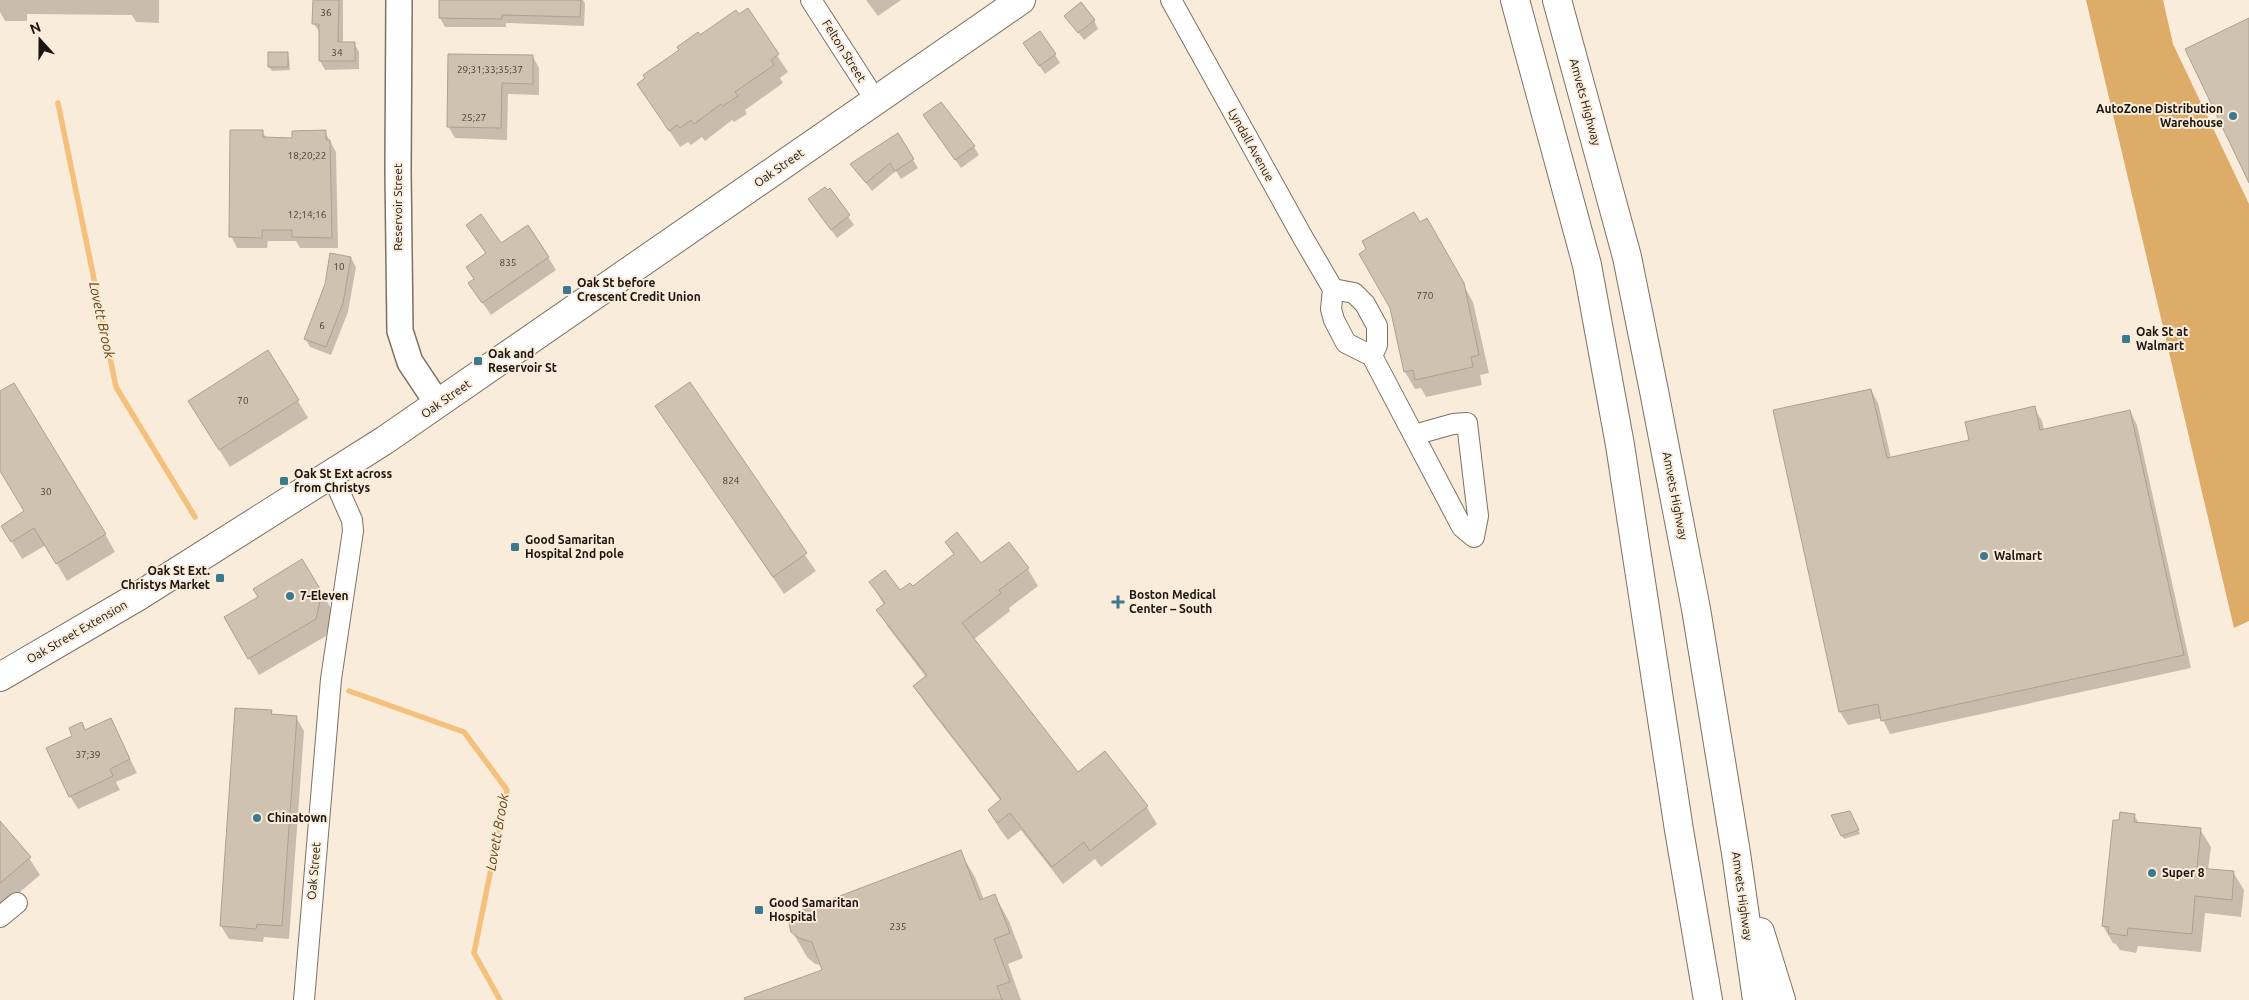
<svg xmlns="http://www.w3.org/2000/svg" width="2249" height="1000" viewBox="0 0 2249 1000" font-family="Ubuntu,sans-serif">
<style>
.forest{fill:#ddac68}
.shadow{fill:#0003}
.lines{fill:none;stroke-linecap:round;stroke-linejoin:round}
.stream{stroke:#f3c17d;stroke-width:5.5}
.building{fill:#d0c2b1;stroke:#ada090}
.minor-casing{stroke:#7d7161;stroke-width:22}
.tertiary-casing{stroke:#7d7161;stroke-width:28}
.secondary-casing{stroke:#7d7161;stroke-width:30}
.motorway-casing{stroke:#7d7161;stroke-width:30}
.minor{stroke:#fff;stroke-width:20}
.tertiary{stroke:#fff;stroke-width:25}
.secondary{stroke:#fff;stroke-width:28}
.motorway{stroke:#fff;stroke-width:28}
.poi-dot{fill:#3c798f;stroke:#faecda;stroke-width:2}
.labels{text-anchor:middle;stroke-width:4;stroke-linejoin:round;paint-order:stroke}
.number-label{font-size:10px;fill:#474037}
.street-label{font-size:12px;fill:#19140e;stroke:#faecda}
.poi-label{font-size:12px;font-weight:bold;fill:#19140e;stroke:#faecda;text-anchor:start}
.water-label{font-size:14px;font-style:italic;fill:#64440e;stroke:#faecda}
</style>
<rect width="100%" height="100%" fill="#faecda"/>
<path class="forest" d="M 2086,0 L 2163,0 L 2173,44 L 2249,204 L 2249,621 L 2234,628 Z"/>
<path class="shadow" d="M 0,0 L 159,0 L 159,23 L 136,22 L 132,15 L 27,14 L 27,21 L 5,21 L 0,12 Z
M 314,0 L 343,0 L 343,43 L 354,43 L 359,52 L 359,69 L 325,70 L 320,61 L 320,33 L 314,24 Z
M 441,0 L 583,0 L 585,4 L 584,26 L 506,23 L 506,27 L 445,27 L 440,18 Z
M 866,0 L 901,0 L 878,16 Z
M 747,10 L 788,72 L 780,78 L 783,83 L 745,110 L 747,114 L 734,122 L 732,120 L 705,141 L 702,137 L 691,145 L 688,142 L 680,147 L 639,85 L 700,37 Z
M 1066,16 L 1094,20 L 1098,29 L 1084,40 Z
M 1029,51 L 1055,55 L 1060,63 L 1045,74 Z
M 287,53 L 289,57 L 290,70 L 272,71 L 269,67 Z
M 533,57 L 539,68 L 539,95 L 508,94 L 507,140 L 455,138 L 448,126 Z
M 930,124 L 974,147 L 979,155 L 961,168 Z
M 262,131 L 266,138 L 294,139 L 325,132 L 336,152 L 338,248 L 300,248 L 296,241 L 268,241 L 267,248 L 237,248 L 231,236 Z
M 898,135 L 918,168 L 901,179 L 896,171 L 872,191 L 851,164 Z
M 830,190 L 854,225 L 837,238 L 815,208 Z
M 1427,220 L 1473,302 L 1489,373 L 1480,375 L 1482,385 L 1426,397 L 1421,388 L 1415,389 L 1405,372 L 1419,224 Z
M 475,238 L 548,257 L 556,270 L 491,315 L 478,296 L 475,280 L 486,254 Z
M 351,258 L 356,267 L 348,312 L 331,355 L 310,347 L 305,338 Z
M 689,384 L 816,571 L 784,594 L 657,406 Z
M 1871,390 L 1878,403 L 1891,458 L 1970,441 L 2034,408 L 2042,421 L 2044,430 L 2130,411 L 2137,425 L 2191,668 L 1890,734 L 1882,718 L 1848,725 L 1840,712 Z
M 0,393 L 105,534 L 115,552 L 67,581 L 46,545 L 22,559 L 3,527 L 25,511 L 0,469 Z
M 298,401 L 308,418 L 230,467 L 200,419 Z
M 947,542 L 981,565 L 1028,569 L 1038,586 L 1009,608 L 1010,611 L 973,640 L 1078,774 L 1146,806 L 1157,824 L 1101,867 L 1095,859 L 1063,884 L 1021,830 L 1008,840 L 999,828 L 989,810 L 1001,801 L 925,703 L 915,686 L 926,677 L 888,627 L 878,610 L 884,605 L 871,583 L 900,592 L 913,588 L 954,555 Z
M 302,560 L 332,610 L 326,636 L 259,675 L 225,618 L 259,598 Z
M 271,711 L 273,716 L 296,717 L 304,731 L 289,939 L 264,937 L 263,942 L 229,939 L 221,926 Z
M 110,719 L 137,773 L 116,782 L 120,790 L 78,809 L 70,796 L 85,731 Z
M 2134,815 L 2139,823 L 2200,829 L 2211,847 L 2208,870 L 2233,872 L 2244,890 L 2241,917 L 2205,913 L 2201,952 L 2138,946 L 2136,953 L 2120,950 L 2116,944 L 2113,943 L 2103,926 L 2120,821 Z
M 1852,816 L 1860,834 L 1844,839 L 1842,836 Z
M 0,823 L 29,858 L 40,875 L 0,909 Z
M 960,852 L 975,877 L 984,900 L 995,896 L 1009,921 L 1023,958 L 1008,964 L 1021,1000 L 754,1000 L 824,971 L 822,965 L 815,964 L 807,957 L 792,931 Z"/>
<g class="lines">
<path class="stream" d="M 58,103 L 116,387 L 195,517
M 349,691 L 464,732 L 507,790 L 474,953 L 500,1000"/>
</g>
<path class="building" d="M 313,0 L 339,0 L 338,42 L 355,42 L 355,61 L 319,61 L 319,24 L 312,24 Z
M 439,0 L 581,0 L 580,17 L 502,15 L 502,19 L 439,18 Z
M 1081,2 L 1095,20 L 1078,33 L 1064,16 Z
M 748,8 L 779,54 L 771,60 L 774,65 L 735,92 L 738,96 L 723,106 L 721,104 L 694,124 L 691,120 L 680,128 L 677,125 L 669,131 L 637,84 L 645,78 L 643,75 L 679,50 L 677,47 L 698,32 L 700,35 L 736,10 L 739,14 Z
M 2249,18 L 2249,183 L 2185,49 Z
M 1040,31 L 1056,54 L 1039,66 L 1023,43 Z
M 268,52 L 288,52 L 288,67 L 268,67 Z
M 448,54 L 533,55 L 533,84 L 502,83 L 501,128 L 447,127 Z
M 941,102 L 975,146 L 955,160 L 923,115 Z
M 230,130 L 263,130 L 263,137 L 292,138 L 292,131 L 326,130 L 326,140 L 330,140 L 332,238 L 292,237 L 292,230 L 262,230 L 262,238 L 229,237 Z
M 898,133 L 914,159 L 895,171 L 890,163 L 866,183 L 850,164 Z
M 825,187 L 828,190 L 830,188 L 850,215 L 831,230 L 808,199 Z
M 1414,212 L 1420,222 L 1427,218 L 1464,283 L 1479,355 L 1471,357 L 1473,367 L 1415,380 L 1413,370 L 1404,372 L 1390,308 L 1359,254 L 1366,249 L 1362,241 Z
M 481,214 L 501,243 L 528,225 L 549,257 L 482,303 L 468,283 L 474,279 L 466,267 L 486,253 L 466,225 Z
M 330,253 L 351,257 L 343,303 L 326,347 L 304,339 L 325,284 Z
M 268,350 L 299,400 L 219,450 L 188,401 Z
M 690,382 L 807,553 L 773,577 L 655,406 Z
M 14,383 L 106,534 L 56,564 L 34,528 L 11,542 L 1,526 L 24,511 L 0,471 L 0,391 Z
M 1871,389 L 1887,458 L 1969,440 L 1965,422 L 2035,406 L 2040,430 L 2130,410 L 2184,655 L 1881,721 L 1878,704 L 1839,712 L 1773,410 Z
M 957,532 L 981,563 L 1009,542 L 1029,568 L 999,590 L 1001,593 L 962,623 L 1078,772 L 1105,751 L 1148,806 L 1090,851 L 1084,842 L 1052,867 L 1010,813 L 997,823 L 988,810 L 1001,799 L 913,686 L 927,675 L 876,610 L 885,603 L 869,582 L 885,570 L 900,590 L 910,583 L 913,586 L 954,554 L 945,542 Z
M 302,559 L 322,592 L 316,619 L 248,659 L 224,617 L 258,597 L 253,589 Z
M 235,708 L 272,710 L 271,714 L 297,716 L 282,926 L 257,924 L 256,929 L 220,926 Z
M 111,718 L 130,759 L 110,769 L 113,776 L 69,797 L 46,748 L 72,736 L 69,728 L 82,722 L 85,730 Z
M 1850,811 L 1859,830 L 1841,836 L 1831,815 Z
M 2120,812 L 2135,814 L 2134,822 L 2201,828 L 2197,868 L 2234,871 L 2232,900 L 2195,896 L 2192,934 L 2128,928 L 2127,936 L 2108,933 L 2109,927 L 2102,926 L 2113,820 L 2119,820 Z
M 0,821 L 31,857 L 0,883 Z
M 961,850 L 980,900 L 995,894 L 1010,933 L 994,939 L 1010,982 L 997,986 L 1002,1000 L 745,1000 L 744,998 L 822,970 L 812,942 L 799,938 L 791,932 L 789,924 L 795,913 Z"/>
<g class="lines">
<defs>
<path id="minor" d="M 811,0 L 876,101
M 1171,0 L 1302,236 L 1333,289 L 1331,309 L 1334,320 L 1346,343 L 1372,356 L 1462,527 L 1474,537 L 1478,516 L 1467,423 L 1453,424 L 1414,435
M 1333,289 L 1354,293 L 1365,304 L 1377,326 L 1377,345 L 1372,356
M 0,917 L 17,903
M 304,1000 L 331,679 L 353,531 L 352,520 L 332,475"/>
<path id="tertiary" d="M 399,0 L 398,170 L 400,331 L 410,362 L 438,404"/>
<path id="secondary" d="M 0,677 L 137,597 L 385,440 L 1021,0"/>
<path id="motorway" d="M 1515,0 L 1587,265 L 1620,445 L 1679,830 L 1708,1000
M 1557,0 L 1627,257 L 1654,391 L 1696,609 L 1736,853 L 1757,1000
M 1760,932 L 1781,1000"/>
</defs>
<use href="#minor" class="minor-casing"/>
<use href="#tertiary" class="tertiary-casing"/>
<use href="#secondary" class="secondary-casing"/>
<use href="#motorway" class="motorway-casing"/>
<use href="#minor" class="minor"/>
<use href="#tertiary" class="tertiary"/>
<use href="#secondary" class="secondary"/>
<use href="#motorway" class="motorway"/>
</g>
<g class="poi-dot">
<circle cx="2233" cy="116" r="5"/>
<rect x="562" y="285" width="10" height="10" rx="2.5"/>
<rect x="2121" y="334" width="10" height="10" rx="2.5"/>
<rect x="473" y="356" width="10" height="10" rx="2.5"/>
<rect x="279" y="476" width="10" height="10" rx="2.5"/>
<rect x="510" y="542" width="10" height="10" rx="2.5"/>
<circle cx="1984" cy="556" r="5"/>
<rect x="215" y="573" width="10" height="10" rx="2.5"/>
<circle cx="290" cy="596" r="5"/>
<path d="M1115.5 594.5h5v5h5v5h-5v5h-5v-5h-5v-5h5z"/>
<circle cx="257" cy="818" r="5"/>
<circle cx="2152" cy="873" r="5"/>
<rect x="754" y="905" width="10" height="10" rx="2.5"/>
</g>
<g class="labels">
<g class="number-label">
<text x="326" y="16">36</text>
<text x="337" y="56">34</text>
<text x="490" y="73">29;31;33;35;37</text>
<text x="474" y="121">25;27</text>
<text x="307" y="159">18;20;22</text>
<text x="307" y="218">12;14;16</text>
<text x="508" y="266">835</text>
<text x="339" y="270">10</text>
<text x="1425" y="299">770</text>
<text x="322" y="329">6</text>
<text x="243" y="404">70</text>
<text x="731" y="484">824</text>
<text x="46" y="495">30</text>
<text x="88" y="758">37;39</text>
<text x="898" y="930">235</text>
</g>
<g class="street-label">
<text transform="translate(844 51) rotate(58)" y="4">Felton Street</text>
<text transform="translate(1585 102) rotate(75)" y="4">Amvets Highway</text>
<text transform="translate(1251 145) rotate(61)" y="4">Lyndall Avenue</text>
<text transform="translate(779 168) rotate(-35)" y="4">Oak Street</text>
<text transform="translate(398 207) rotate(-90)" y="4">Reservoir Street</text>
<text transform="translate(446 399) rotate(-35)" y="4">Oak Street</text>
<text transform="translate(1675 496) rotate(79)" y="4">Amvets Highway</text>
<text transform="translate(77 632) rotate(-30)" y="4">Oak Street Extension</text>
<text transform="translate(314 871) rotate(-85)" y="4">Oak Street</text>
<text transform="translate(1742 896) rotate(82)" y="4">Amvets Highway</text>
</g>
<g class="poi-label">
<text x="2223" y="113" text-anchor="end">AutoZone Distribution<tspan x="2223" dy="14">Warehouse</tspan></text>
<text x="577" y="287">Oak St before<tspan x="577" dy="14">Crescent Credit Union</tspan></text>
<text x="2136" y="336">Oak St at<tspan x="2136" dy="14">Walmart</tspan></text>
<text x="488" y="358">Oak and<tspan x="488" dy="14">Reservoir St</tspan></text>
<text x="294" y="478">Oak St Ext across<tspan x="294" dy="14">from Christys</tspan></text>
<text x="525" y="544">Good Samaritan<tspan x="525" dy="14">Hospital 2nd pole</tspan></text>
<text x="1994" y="560">Walmart</text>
<text x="210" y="575" text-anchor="end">Oak St Ext.<tspan x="210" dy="14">Christys Market</tspan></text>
<text x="1129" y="599">Boston Medical<tspan x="1129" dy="14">Center – South</tspan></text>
<text x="300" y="600">7-Eleven</text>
<text x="267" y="822">Chinatown</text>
<text x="2162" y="877">Super 8</text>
<text x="769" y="907">Good Samaritan<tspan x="769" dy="14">Hospital</tspan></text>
</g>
<g class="water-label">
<text transform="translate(102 320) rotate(78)" y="5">Lovett Brook</text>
<text transform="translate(497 832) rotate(-80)" y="5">Lovett Brook</text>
</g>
</g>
<g transform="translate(40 40) rotate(339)" stroke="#faecda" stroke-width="4" paint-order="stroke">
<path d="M0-4L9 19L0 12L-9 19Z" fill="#19140e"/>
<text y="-8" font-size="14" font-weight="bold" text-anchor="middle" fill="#19140e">N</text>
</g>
</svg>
